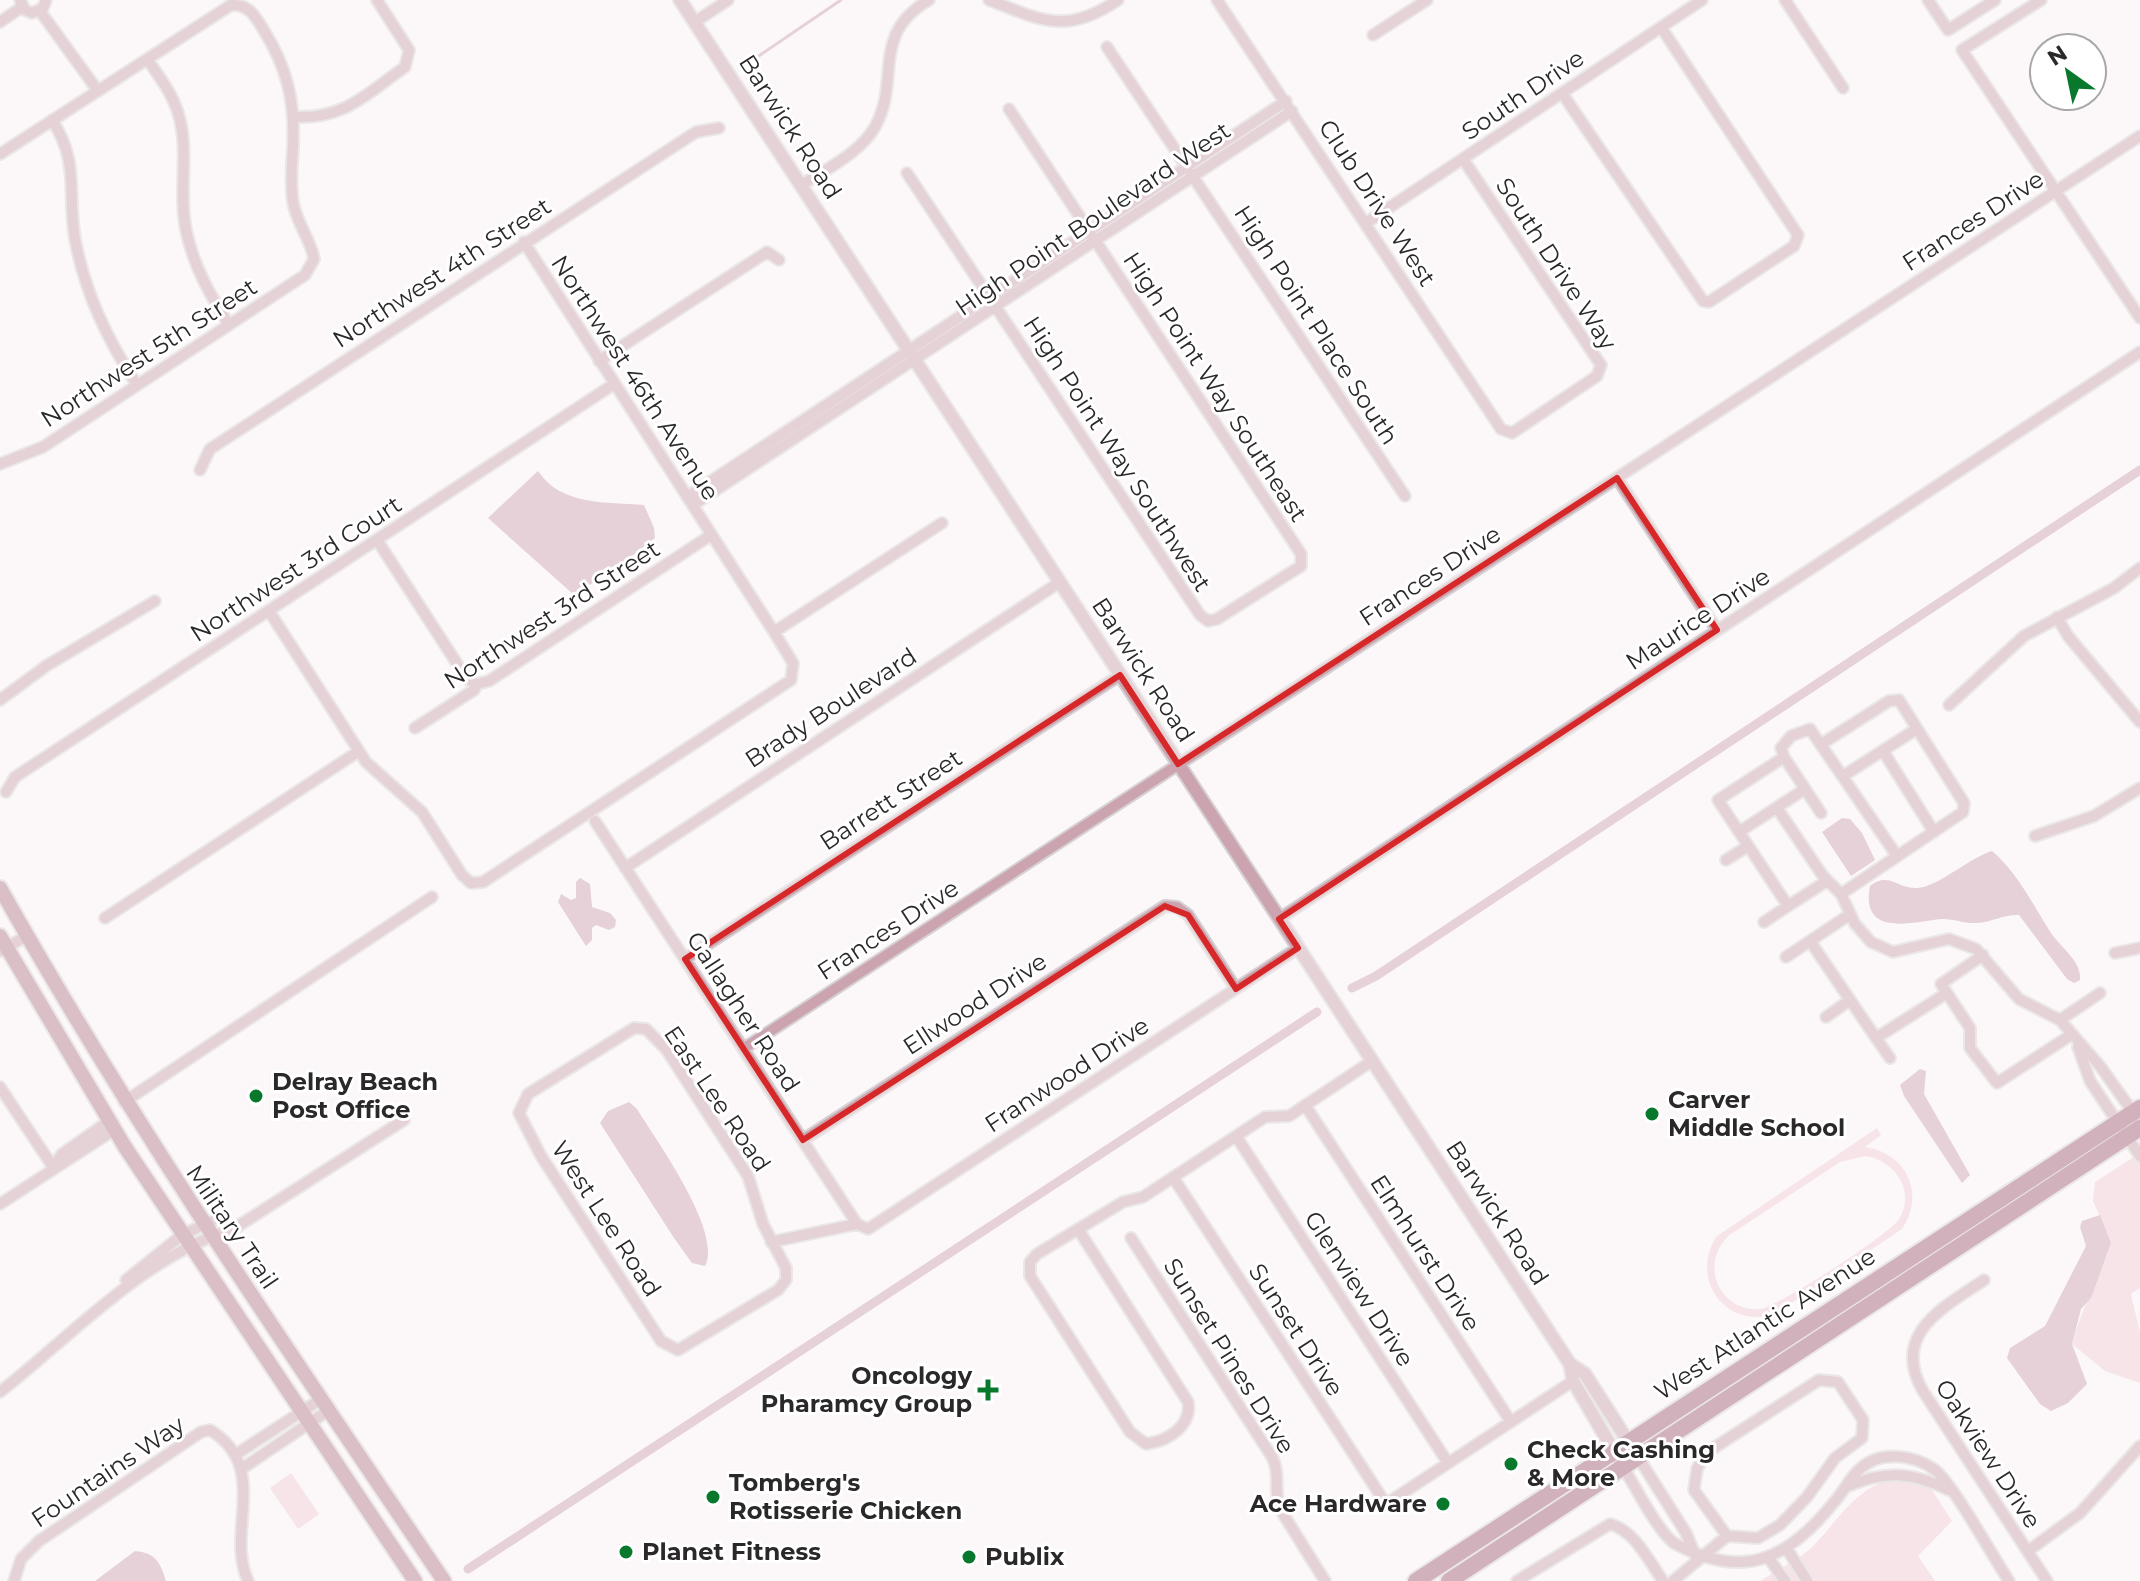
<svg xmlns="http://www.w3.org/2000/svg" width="2140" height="1581" viewBox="0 0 2140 1581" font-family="Montserrat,sans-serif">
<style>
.green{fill:#f1cdd8;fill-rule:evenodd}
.water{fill:#c9a3af}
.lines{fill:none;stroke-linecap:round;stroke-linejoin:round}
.stream{stroke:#c9a3af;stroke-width:3}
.canal{stroke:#c9a3af;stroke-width:9}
.minor-casing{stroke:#d6d2d3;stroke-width:14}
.tertiary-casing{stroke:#d6d2d3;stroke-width:16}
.secondary-casing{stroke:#d6d2d3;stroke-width:18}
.primary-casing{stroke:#d6d2d3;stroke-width:20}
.minor{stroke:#cba4b0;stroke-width:10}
.tertiary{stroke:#cba4b0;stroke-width:12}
.secondary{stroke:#b27a8d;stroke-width:14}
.primary{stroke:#9e5c74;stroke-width:16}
.marked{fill:none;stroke:#d62828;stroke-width:6;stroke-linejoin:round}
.poi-dot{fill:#08782d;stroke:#fff;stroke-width:3}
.labels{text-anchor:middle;stroke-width:6;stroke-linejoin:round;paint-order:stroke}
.street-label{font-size:24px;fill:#2a2829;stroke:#fff}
.poi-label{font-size:24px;font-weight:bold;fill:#2a2829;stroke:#fff;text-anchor:start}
</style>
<rect width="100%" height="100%" fill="#fcf7f8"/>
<path class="green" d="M 1877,1128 L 1881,1135 L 1865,1147 C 1906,1153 1926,1193 1902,1229 L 1777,1313 C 1727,1332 1688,1279 1717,1236 ZM 1865,1156 C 1895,1160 1916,1191 1899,1219 C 1890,1234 1778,1307 1760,1309 C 1741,1311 1723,1299 1717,1282 C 1711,1265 1716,1249 1728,1236 L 1840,1162 Z
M 2140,1153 L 2140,1288 L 2131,1294 L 2140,1333 L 2140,1383 L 2105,1371 L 2072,1344 C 2081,1309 2099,1279 2111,1243 L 2093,1201 L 2095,1182 Z
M 291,1473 L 319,1514 L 298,1529 L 270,1488 Z
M 1903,1477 L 1932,1490 L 1952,1521 L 1918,1556 L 1935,1581 L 1760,1581 C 1777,1570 1798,1560 1812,1547 C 1843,1516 1857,1483 1903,1477 Z"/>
<path class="water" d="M 538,471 C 561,506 607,502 644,505 L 654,528 L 655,538 L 604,577 L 573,594 L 488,518 Z
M 1842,818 L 1850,819 L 1862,833 L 1875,860 L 1851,876 L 1822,832 Z
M 1992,851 C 2018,873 2033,905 2051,933 C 2060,947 2082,961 2080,980 L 2074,983 L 2067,979 L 2019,915 C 2004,914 1992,922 1977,923 C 1965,924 1952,918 1941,919 C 1913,922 1860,938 1870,886 C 1889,871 1897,889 1917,888 C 1938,887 1969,858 1992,851 Z
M 580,878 L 590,884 L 592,907 L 610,913 L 616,920 L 615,927 L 609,930 L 596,925 L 592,928 L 592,940 L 586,946 L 558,902 L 561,894 L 571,900 L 576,898 L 576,882 Z
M 1920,1069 L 1926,1071 L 1924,1094 L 1970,1175 L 1962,1183 L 1904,1096 L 1900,1085 Z
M 629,1102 L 637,1109 C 656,1140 723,1232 705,1266 L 692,1263 L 674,1238 L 600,1123 L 608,1111 Z
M 2100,1215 L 2111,1243 L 2091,1298 L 2081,1309 L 2072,1344 L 2087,1384 L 2068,1403 L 2051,1411 L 2040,1404 L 2007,1358 L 2010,1348 L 2045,1326 L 2086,1246 L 2080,1227 L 2082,1221 Z
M 135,1551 C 156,1553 160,1562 166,1581 L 95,1581 Z"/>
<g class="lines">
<path class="stream" d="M 747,64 L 841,0"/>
<path class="canal" d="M 1352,988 L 1376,976 L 2140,470
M 468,1569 L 1317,1012"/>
<defs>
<path id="minor" d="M 20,0 L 25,10 L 32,13 L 43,8 L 46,0
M 989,0 C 1043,21 1066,35 1118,0
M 1217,0 L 1501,429 L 1512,433 L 1597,376 L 1601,365 L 1463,159
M 1785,0 L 1843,88
M 1928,0 L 1948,30 L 1995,0
M 2041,0 L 1962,50 L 2140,318
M 40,11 L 98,91
M 0,22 L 22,7
M 695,22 L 728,0
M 1373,35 L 1427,0
M 1107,47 L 1405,496
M 147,59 C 159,76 172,93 178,113 C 190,150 178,191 186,230 C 193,265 210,295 229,325
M 1562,93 L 1703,301 L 1709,302 L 1794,246 L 1798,235 L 1661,27
M 294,117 C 345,119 365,95 405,67 L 409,50 L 377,0
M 52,120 C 80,163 67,192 75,239 C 85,293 107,339 137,385
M 0,154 L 231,5 C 249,4 255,16 263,29 C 287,67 295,101 293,146 C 292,164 290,184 293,202 C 296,222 311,240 314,259 L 305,275 L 43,447 L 0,464
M 907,173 L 1200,615 L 1208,621 L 1217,619 L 1301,566 L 1301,554 L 1009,109
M 802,185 C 826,169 860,153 875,127 C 901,80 870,34 929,0
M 1366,223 L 1702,0
M 599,361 L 767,252 L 779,260
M 200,470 L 210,449 L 696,132 L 719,128
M 1617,478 L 1717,630
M 687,497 L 1286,101
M 693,505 L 1292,111
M 377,540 L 467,679 L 477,684
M 269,611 L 366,762 L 422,812 L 462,875 L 471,883 L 483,882 L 791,680 L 793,663 L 774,632 L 524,242
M 2057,617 L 2068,636 L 2140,722
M 774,632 L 942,523
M 0,700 L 46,666 L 155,601
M 1949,705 L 2024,636 L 2114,588 L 2140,568
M 415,728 L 474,690 L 477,684 L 489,681 L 711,535
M 1823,743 L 1889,701 L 1899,700 L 1964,803 L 1963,812 L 1841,894
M 1883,751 L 1934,832
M 1784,757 L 1821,813
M 1843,776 L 1915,730
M 6,792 L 15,777 L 614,384
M 1777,808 L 1823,876 L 1841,894 L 1855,924 L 1871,942 L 1893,952 L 1949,939 L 1976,949 L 2019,999 L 2060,1020 L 2100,1066 L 2140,1122
M 595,821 L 857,1224
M 1739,832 L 1805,789
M 2035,836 L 2094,816 L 2140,788
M 1726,860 L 1748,846
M 625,868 L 1060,582
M 1827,881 L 1788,906 L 1718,800 L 1784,757 L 1781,748 L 1791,736 L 1810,729 L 1897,856
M 1849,915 L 1810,941 L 1876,1038 L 1947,993 L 1970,1028 L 1970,1048 L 1997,1083 L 2071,1035
M 105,918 L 359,751
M 1279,919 L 2140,352
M 1764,922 L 1788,906
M 0,951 L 27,936
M 2115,953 L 2140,948
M 1786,957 L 1810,941
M 685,959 L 1120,675
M 1947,993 L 1941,984 L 1983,955
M 1826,1017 L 1850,1000
M 2060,1020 L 2100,993
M 634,1028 L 646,1029 L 666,1049 L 748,1176 L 763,1224 L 786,1268 L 786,1280 L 778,1290 L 678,1350 L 661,1341 L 541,1156 L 519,1113 L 528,1094 Z
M 1876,1038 L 1890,1058
M 2078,1047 L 2090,1081 L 2140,1156
M 743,1049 L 2140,136
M 0,1087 L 53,1167
M 124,1102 L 432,897
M 1305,1105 L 1511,1422
M 1236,1136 L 1448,1463
M 803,1140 L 1165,906 L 1177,907 L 1188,915 L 1236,989
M 54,1166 L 62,1154 L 109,1121
M 1173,1177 L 1386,1504 L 1573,1381
M 0,1204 L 114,1130
M 857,1224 L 868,1229 L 1298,948
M 1078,1229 L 1188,1402 C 1192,1426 1168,1441 1146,1444 L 1130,1432 L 1030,1276 L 1030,1262 L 1037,1254 L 1123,1202 L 1143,1197 L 1265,1117 L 1289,1116 L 1372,1061
M 1131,1238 L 1272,1457 C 1281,1474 1273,1491 1280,1509 L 1325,1581
M 771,1242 L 857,1224
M 126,1280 L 182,1235 L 212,1221
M 1984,1280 C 1944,1307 1890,1334 1923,1391 L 2047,1581
M 0,1392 C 74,1334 142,1257 235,1228 L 404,1120
M 235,1455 L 321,1399
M 1638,1457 L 1686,1533 L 1695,1555
M 1623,1467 C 1636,1487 1656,1529 1674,1543 C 1743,1581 1788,1560 1835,1501 C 1844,1491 1851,1476 1861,1468 C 1881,1450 1915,1455 1935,1470 C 1953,1484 1993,1557 2009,1581
M 243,1468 L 329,1410
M 1848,1486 C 1885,1470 1912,1472 1949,1490
M 1787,1549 L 1807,1581
M 2028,1551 L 2080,1513 L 2140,1446
M 1770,1560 L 1785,1581
M 14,1581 L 21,1559 L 39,1541 L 201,1432 L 210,1430 C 271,1467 225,1531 248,1581
M 1517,1581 L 1610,1524 C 1635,1531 1649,1561 1663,1581
M 1673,1581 L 1727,1536 L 1758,1538 L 1780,1525 L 1807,1497 L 1835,1458 L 1862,1438 L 1863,1420 L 1838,1382 L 1819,1380 L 1706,1453 L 1697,1469 L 1694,1490 L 1727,1536"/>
<path id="tertiary" d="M 680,0 L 1570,1364 L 1585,1374 L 1638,1457
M 1570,1364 L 1573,1381 L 1623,1467"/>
<path id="secondary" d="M 0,888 C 135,1128 290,1353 444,1581
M 0,936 L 125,1147 L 415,1581"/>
<path id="primary" d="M 1416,1581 L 2140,1108
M 1449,1581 L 2140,1128"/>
</defs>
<use href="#minor" class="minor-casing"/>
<use href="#tertiary" class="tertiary-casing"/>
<use href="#secondary" class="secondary-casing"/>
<use href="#primary" class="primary-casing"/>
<use href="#minor" class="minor"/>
<use href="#tertiary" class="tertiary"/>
<use href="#secondary" class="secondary"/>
<use href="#primary" class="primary"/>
</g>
<path d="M0 0H2140V1581H0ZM 1617,478 L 1717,630 L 1279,919 L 1298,948 L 1236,989 L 1188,915 L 1165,906 L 803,1140 L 685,959 L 1120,675 L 1178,764 Z" fill="#fcf7f8" fill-opacity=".55" fill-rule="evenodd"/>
<path class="marked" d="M 1617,478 L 1717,630 L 1279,919 L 1298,948 L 1236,989 L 1188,915 L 1165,906 L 803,1140 L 685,959 L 1120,675 L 1178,764 Z"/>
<g class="poi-dot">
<circle cx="256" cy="1096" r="8"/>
<circle cx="1652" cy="1114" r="8"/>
<path d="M984 1378h8v8h8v8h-8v8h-8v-8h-8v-8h8z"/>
<circle cx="1511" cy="1464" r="8"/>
<circle cx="713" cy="1497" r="8"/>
<circle cx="1443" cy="1504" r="8"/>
<circle cx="626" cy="1552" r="8"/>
<circle cx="969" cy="1557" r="8"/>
</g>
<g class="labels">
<g class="street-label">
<text transform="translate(1523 95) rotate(-34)" y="8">South Drive</text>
<text transform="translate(790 127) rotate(57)" y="8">Barwick Road</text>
<text transform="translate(1377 203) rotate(57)" y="8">Club Drive West</text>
<text transform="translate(1093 219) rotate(-34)" y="8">High Point Boulevard West</text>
<text transform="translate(1973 221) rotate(-33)" y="8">Frances Drive</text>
<text transform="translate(1556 264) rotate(57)" y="8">South Drive Way</text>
<text transform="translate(442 273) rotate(-33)" y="8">Northwest 4th Street</text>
<text transform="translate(1316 325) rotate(57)" y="8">High Point Place South</text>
<text transform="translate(149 353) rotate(-33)" y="8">Northwest 5th Street</text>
<text transform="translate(635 378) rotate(57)" y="8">Northwest 46th Avenue</text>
<text transform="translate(1215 387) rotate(57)" y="8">High Point Way Southeast</text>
<text transform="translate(1117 454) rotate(57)" y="8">High Point Way Southwest</text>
<text transform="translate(296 569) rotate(-33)" y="8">Northwest 3rd Court</text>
<text transform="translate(1430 576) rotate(-33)" y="8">Frances Drive</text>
<text transform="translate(552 615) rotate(-33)" y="8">Northwest 3rd Street</text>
<text transform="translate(1698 619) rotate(-33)" y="8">Maurice Drive</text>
<text transform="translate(1143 670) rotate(57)" y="8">Barwick Road</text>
<text transform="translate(831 708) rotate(-33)" y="8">Brady Boulevard</text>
<text transform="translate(891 800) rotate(-33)" y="8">Barrett Street</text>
<text transform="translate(888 930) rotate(-33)" y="8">Frances Drive</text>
<text transform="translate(975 1004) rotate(-33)" y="8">Ellwood Drive</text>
<text transform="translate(743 1012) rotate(57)" y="8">Gallagher Road</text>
<text transform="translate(1067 1075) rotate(-33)" y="8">Franwood Drive</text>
<text transform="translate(717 1099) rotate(56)" y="8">East Lee Road</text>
<text transform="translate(1497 1213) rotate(57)" y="8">Barwick Road</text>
<text transform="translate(606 1219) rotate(57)" y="8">West Lee Road</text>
<text transform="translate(232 1227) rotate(56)" y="8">Military Trail</text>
<text transform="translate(1425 1253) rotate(57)" y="8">Elmhurst Drive</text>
<text transform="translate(1359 1289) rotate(57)" y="8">Glenview Drive</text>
<text transform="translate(1765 1324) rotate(-33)" y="8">West Atlantic Avenue</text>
<text transform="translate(1296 1330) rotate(57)" y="8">Sunset Drive</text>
<text transform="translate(1229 1356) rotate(58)" y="8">Sunset Pines Drive</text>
<text transform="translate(1988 1454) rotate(57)" y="8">Oakview Drive</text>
<text transform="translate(108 1472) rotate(-34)" y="8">Fountains Way</text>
</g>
<g class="poi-label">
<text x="272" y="1090">Delray Beach<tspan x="272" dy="28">Post Office</tspan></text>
<text x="1668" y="1108">Carver<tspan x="1668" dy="28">Middle School</tspan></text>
<text x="972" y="1384" text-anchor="end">Oncology<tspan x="972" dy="28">Pharamcy Group</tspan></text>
<text x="1527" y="1458">Check Cashing<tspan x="1527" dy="28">&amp; More</tspan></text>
<text x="729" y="1491">Tomberg's<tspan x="729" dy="28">Rotisserie Chicken</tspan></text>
<text x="1427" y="1512" text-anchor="end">Ace Hardware</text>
<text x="642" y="1560">Planet Fitness</text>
<text x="985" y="1565">Publix</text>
</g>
</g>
<g transform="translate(2068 72) rotate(327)"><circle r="38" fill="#ffffff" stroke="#aaa9a9" stroke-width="2"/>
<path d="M0-6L14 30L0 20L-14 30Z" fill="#08782d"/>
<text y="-12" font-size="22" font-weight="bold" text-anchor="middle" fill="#2a2829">N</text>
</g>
</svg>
